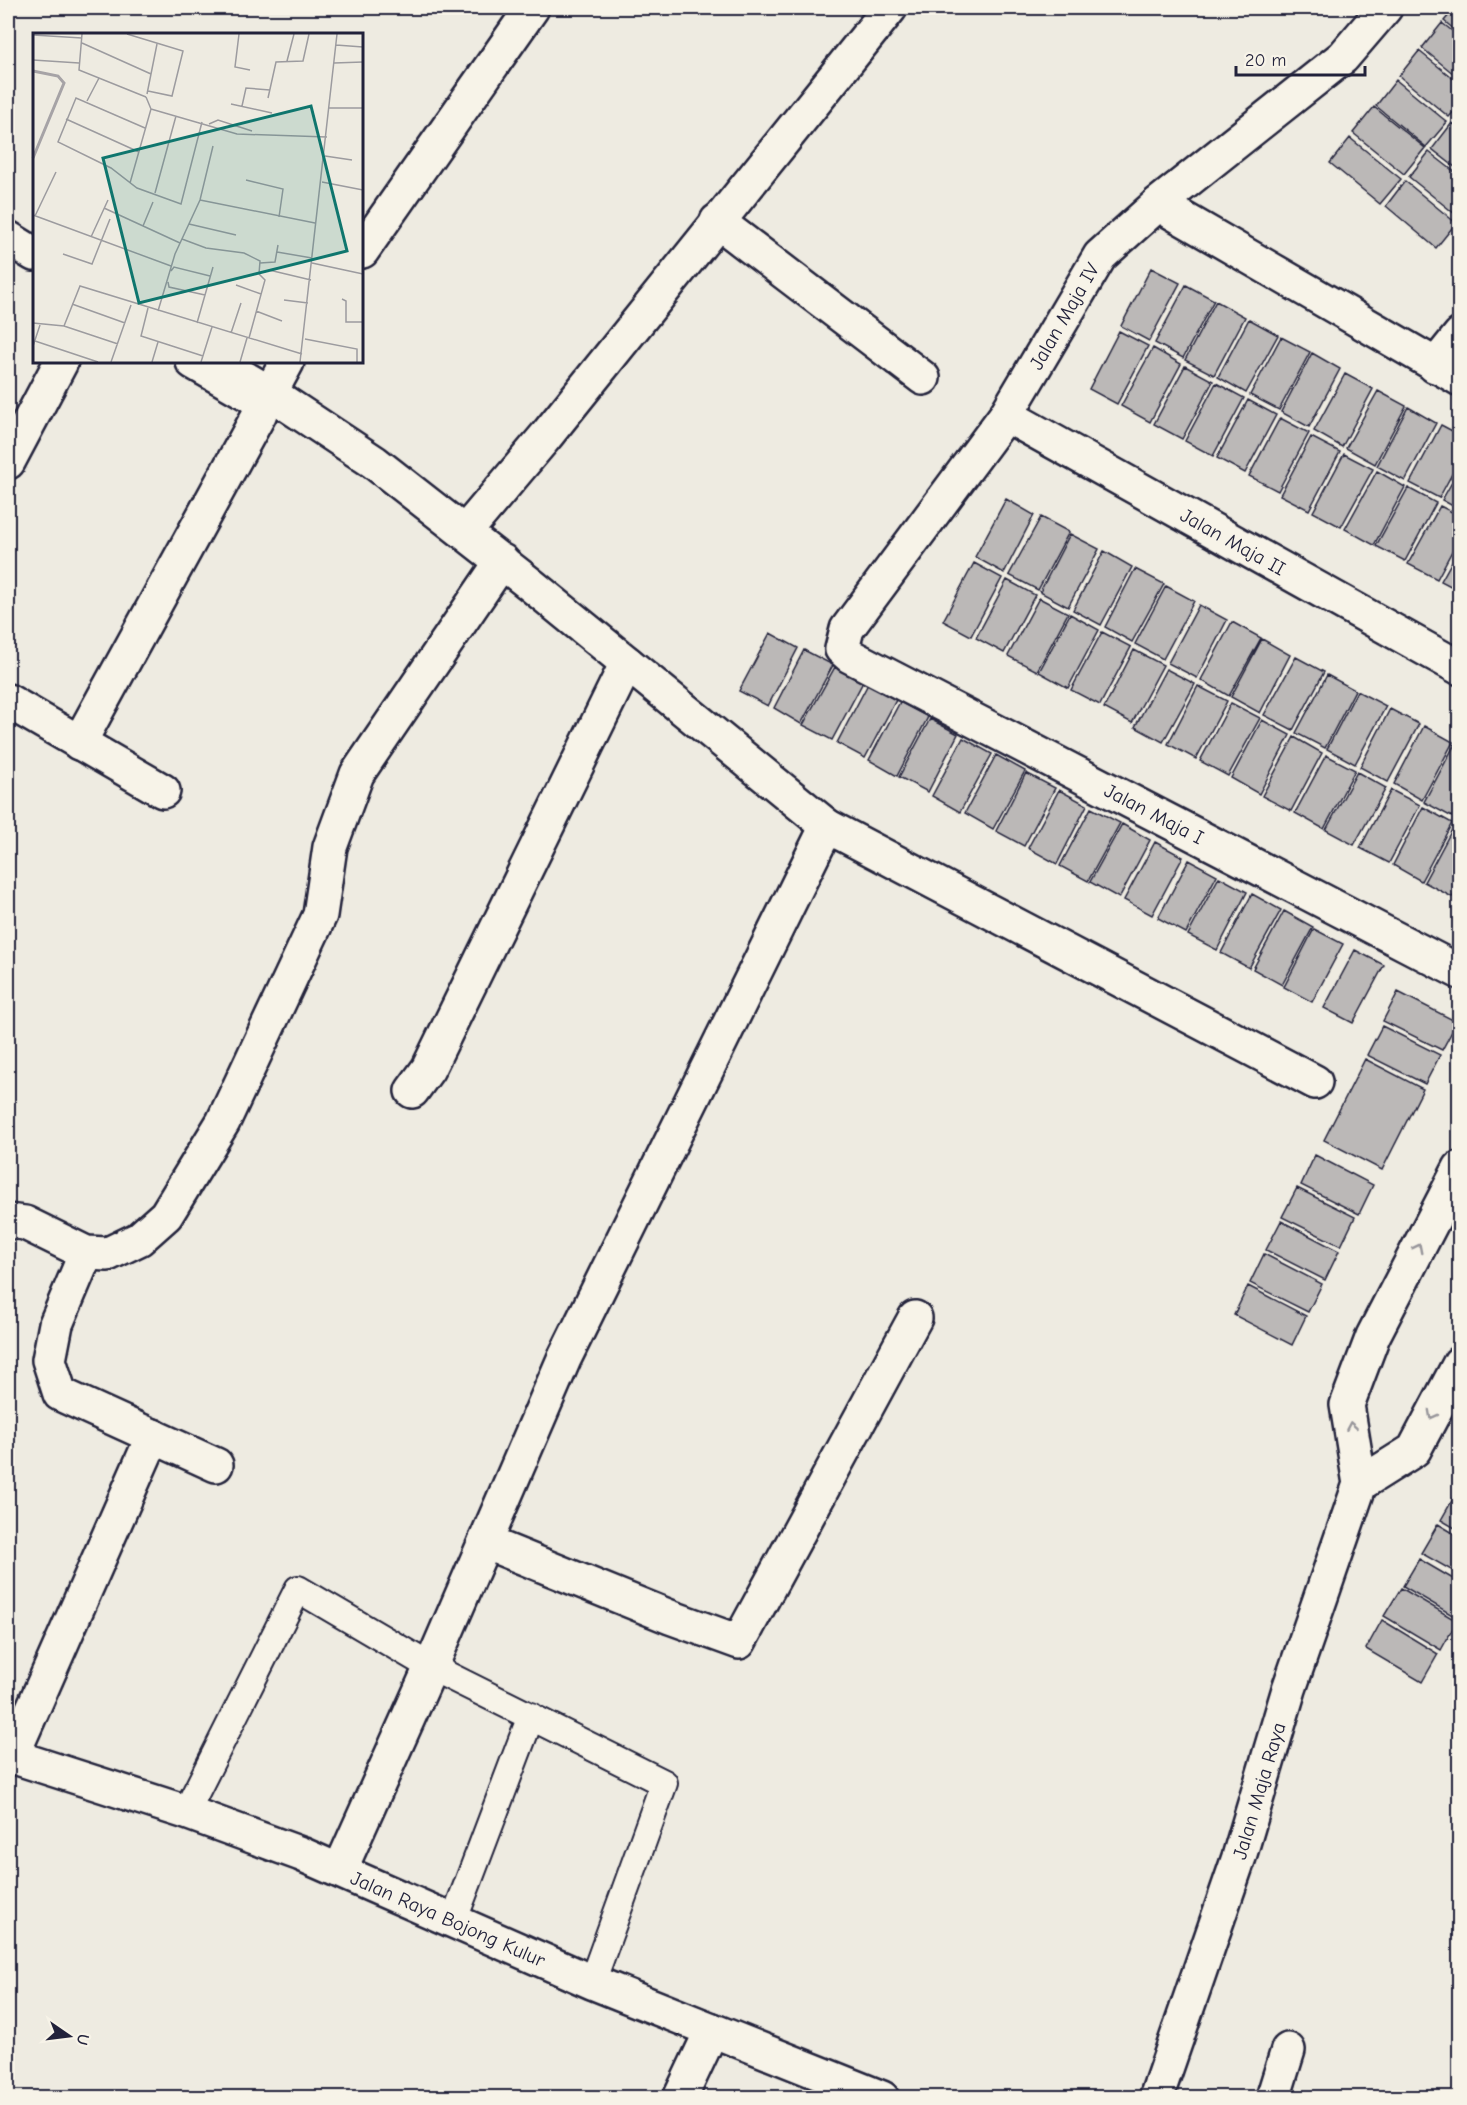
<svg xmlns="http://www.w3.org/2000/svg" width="1467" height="2105" viewBox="0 0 1467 2105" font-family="'Comic Neue',sans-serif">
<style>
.building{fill:#bbb8b7;stroke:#22223b;stroke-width:1.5}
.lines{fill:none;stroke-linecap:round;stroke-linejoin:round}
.service-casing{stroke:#22223b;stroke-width:30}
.minor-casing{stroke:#22223b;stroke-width:38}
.secondary-casing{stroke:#22223b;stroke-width:38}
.service{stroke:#f7f3e8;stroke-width:26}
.minor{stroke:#f7f3e8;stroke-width:33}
.secondary{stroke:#f7f3e8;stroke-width:33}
.oneway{stroke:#97959a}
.labels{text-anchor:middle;stroke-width:4.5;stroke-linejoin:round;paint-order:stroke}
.street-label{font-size:20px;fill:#22223b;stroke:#f7f3e8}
.inset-river{fill:none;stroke:#a6a3a6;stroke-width:3}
.inset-road{fill:none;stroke:#9c9b9f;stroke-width:1.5}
.view{fill:#0f766e;fill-opacity:0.15;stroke:#0f766e;stroke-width:3}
.inset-edge{fill:none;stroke:#22223b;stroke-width:3}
</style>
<rect width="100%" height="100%" fill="#eeebe1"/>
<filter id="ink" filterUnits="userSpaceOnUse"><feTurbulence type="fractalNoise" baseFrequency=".0167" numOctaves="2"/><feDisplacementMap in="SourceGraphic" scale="12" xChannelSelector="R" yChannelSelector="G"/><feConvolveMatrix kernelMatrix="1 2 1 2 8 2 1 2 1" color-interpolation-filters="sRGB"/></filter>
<g filter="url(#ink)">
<path class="building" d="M 1455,8 L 1460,8 L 1460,34 L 1444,21 Z
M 1442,23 L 1460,37 L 1460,79 L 1422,48 Z
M 1419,51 L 1460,84 L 1460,105 L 1449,117 L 1399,76 Z
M 1396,80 L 1447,122 L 1426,147 L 1376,106 Z
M 1374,107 L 1425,148 L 1404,174 L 1353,133 Z
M 1452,123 L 1460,128 L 1460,171 L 1432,149 Z
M 1350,138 L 1401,179 L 1380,204 L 1330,163 Z
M 1429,152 L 1460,176 L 1460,218 L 1409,177 Z
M 1405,181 L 1456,223 L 1436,248 L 1386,206 Z
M 1151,268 L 1180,283 L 1149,341 L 1121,326 Z
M 1186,285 L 1214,300 L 1183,358 L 1155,343 Z
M 1216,301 L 1245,317 L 1214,375 L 1185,360 Z
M 1249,319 L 1278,335 L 1246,393 L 1218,377 Z
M 1119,331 L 1148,346 L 1117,404 L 1089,389 Z
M 1281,337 L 1310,352 L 1279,410 L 1250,395 Z
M 1153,348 L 1181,364 L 1150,422 L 1121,406 Z
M 1312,353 L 1340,369 L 1309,427 L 1281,412 Z
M 1185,366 L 1213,381 L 1182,439 L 1154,424 Z
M 1345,374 L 1373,389 L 1342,447 L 1314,431 Z
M 1216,383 L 1244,398 L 1213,456 L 1185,441 Z
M 1378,391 L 1406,406 L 1375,464 L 1346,448 Z
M 1248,400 L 1276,415 L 1245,473 L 1217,458 Z
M 1408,407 L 1436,423 L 1405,481 L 1377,466 Z
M 1280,418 L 1309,433 L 1278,491 L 1249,476 Z
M 1441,425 L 1460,435 L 1460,459 L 1439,498 L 1410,483 Z
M 1311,437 L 1340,452 L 1309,510 L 1280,495 Z
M 1344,454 L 1373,469 L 1341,527 L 1313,512 Z
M 1460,468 L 1460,510 L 1442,500 Z
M 1377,471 L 1405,487 L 1374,545 L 1345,529 Z
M 1408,488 L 1436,503 L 1405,561 L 1376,546 Z
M 1006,499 L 1034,515 L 1004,573 L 975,557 Z
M 1440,506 L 1460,516 L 1460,536 L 1437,579 L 1408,564 Z
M 1041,517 L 1069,532 L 1038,590 L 1009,575 Z
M 1070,534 L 1099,549 L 1068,607 L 1040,592 Z
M 1460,547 L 1460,591 L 1441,581 Z
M 1104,551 L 1132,567 L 1101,625 L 1073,610 Z
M 974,563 L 1002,578 L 971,636 L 943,621 Z
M 1135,569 L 1164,584 L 1132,642 L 1105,627 Z
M 1007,580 L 1035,595 L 1004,653 L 976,638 Z
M 1166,586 L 1194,601 L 1163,659 L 1135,644 Z
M 1039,598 L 1068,613 L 1037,671 L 1008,656 Z
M 1199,605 L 1227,620 L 1197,678 L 1168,663 Z
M 1070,614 L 1099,630 L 1068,688 L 1039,672 Z
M 1232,622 L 1261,638 L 1229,696 L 1201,680 Z
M 1102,632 L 1131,647 L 1100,705 L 1071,690 Z
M 770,633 L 798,648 L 768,706 L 739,691 Z
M 1262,639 L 1290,655 L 1260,713 L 1231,697 Z
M 804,650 L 833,665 L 801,724 L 774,708 Z
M 1134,650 L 1163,665 L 1132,723 L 1104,708 Z
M 1296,657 L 1324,672 L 1293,730 L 1264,715 Z
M 835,667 L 863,682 L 832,740 L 803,725 Z
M 1166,669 L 1195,684 L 1163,742 L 1135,727 Z
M 1327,675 L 1355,690 L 1325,748 L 1296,733 Z
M 868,684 L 896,700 L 865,758 L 837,743 Z
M 1198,686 L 1227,701 L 1196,759 L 1168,744 Z
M 1357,691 L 1386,706 L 1355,764 L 1327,749 Z
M 900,702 L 928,717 L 897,776 L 869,760 Z
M 1231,703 L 1260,718 L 1228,776 L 1200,761 Z
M 1390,709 L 1419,724 L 1388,782 L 1360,767 Z
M 930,719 L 958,734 L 928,792 L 899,777 Z
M 1262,720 L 1290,735 L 1259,794 L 1231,778 Z
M 1424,726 L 1453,742 L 1422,800 L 1394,784 Z
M 1294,737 L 1322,753 L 1291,811 L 1262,796 Z
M 963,738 L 992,754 L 960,812 L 932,796 Z
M 1455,744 L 1460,746 L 1460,803 L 1452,817 L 1424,802 Z
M 996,755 L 1025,771 L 993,829 L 965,813 Z
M 1326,755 L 1355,770 L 1324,829 L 1295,813 Z
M 1357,772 L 1386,788 L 1354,845 L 1326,830 Z
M 1026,773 L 1055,788 L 1024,846 L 996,831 Z
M 1059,790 L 1087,805 L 1057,864 L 1028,848 Z
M 1391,790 L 1420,805 L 1389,863 L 1360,848 Z
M 1423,807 L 1452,823 L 1421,881 L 1393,865 Z
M 1091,808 L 1120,823 L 1088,881 L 1060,866 Z
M 1122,824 L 1150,840 L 1119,898 L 1090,882 Z
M 1455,824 L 1460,827 L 1460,883 L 1452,897 L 1424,882 Z
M 1155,842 L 1183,857 L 1152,915 L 1124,900 Z
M 1189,860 L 1217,875 L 1186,933 L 1158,918 Z
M 1219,877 L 1247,892 L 1217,950 L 1188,935 Z
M 1252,894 L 1281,910 L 1249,968 L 1221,953 Z
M 1284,911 L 1313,927 L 1282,985 L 1253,969 Z
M 1314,929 L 1343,944 L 1312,1002 L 1284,987 Z
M 1355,950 L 1384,965 L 1353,1023 L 1324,1008 Z
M 1398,992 L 1457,1022 L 1442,1050 L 1383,1021 Z
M 1382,1026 L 1440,1055 L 1425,1084 L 1367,1055 Z
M 1365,1059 L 1423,1089 L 1382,1170 L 1324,1140 Z
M 1315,1155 L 1373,1185 L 1359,1214 L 1301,1185 Z
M 1297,1188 L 1355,1217 L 1341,1246 L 1282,1217 Z
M 1281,1221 L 1339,1251 L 1325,1280 L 1266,1250 Z
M 1264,1254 L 1322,1284 L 1308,1312 L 1250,1283 Z
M 1248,1286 L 1306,1316 L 1292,1345 L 1234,1315 Z
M 1457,1492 L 1460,1493 L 1460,1531 L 1441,1520 Z
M 1438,1524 L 1460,1537 L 1460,1575 L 1421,1553 Z
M 1419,1559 L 1460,1583 L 1459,1619 L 1403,1586 Z
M 1401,1588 L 1457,1621 L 1441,1650 L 1384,1616 Z
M 1382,1620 L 1438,1654 L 1422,1682 L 1366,1649 Z"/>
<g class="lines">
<defs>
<path id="service" d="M 186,1812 L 298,1589 L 431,1667 L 664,1783 L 592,1982
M 453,1922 L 531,1716"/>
<g id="minor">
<path id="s1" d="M 1385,8 L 1343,57 L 1158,204 L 1100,256 L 1006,415 L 847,629 L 842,649 L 850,656 L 1460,972"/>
<path d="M 1158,204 L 1460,379"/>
<path d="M 717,221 L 923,378"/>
<path d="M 8,238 L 34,254"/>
<path d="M 362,251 L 532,8"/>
<path d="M 217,362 L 270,393 L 374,462 L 530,584 L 827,826 L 1315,1082"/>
<path d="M 1435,366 L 1460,335"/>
<path d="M 270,393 L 287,362"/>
<path id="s2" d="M 1006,415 L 1460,668"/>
<path d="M 8,462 L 61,362"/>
<path d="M 465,532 L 546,436 L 890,8"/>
<path d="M 8,701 L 163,791"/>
<path d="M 79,743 L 260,413 L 258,402 L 252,396 L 193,362"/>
<path d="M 412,1091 L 428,1069 L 627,663"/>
<path d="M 8,1221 L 25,1223 L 86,1253 L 108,1254 L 139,1239 L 166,1215 L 223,1122 L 320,915 L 330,847 L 357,774 L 502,561"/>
<path d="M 86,1253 L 56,1324 L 49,1360 L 60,1394 L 216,1465"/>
<path d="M 1360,1484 L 1414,1450 L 1460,1363"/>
<path d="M 485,1542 L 670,1617 L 739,1642 L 915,1318"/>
<path d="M 12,1756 L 153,1436"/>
<path d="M 340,1870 L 431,1667 L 564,1359 L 827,826"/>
<path d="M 680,2098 L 712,2030"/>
<path id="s3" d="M 1156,2098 L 1239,1857 L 1289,1689 L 1360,1484 L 1347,1405 L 1373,1336 L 1460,1168"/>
<path d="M 1273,2098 L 1288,2050"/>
</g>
<g id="secondary">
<path id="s4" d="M 8,1755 L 186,1812 L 301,1854 L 592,1982 L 882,2098"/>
</g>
</defs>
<use href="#service" class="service-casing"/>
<use href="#minor" class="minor-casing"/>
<use href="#secondary" class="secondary-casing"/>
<use href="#service" class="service"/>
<use href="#minor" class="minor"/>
<use href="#secondary" class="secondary"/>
</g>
<defs><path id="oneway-chevron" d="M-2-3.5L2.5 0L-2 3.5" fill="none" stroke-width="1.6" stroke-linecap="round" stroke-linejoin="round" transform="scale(1.5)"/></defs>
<g class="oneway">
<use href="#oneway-chevron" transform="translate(1418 1248) rotate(-63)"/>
<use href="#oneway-chevron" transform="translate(1432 1415) rotate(118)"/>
<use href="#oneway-chevron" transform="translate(1351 1426) rotate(-100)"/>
</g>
</g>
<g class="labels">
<g class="street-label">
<text transform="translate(1064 316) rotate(-60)" y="7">Jalan Maja IV</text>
<text dy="7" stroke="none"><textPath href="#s2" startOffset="260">Jalan Maja II</textPath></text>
<text dy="7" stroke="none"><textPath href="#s1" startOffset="1204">Jalan Maja I</textPath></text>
<text dy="7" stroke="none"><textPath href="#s3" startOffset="324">Jalan Maja Raya</textPath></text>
<text dy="7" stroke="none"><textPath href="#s4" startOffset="470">Jalan Raya Bojong Kulur</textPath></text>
</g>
</g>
<g transform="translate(33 33)">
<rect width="330" height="330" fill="#eeebe1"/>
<path class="inset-river" d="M 0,38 L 25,43 L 31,50 L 0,125"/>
<path class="inset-road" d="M 49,1 L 46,37 L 113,64M 94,1 L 150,18 L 139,63 L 115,58M 206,1 L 202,34 L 217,37M 0,2 L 49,5M 49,10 L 118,41M 303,12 L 330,14M 0,27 L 46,30M 254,28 L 261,1M 301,30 L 330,29M 114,61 L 124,11M 235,65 L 243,29 L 270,28 L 276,1M 54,68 L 66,45M 198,71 L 239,80M 209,73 L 213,55 L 237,57M 296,75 L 330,75M 118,76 L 204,101 L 294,104M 33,86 L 106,119M 176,91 L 185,87 L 219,98M 112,95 L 43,65 L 25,109 L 78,135 L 104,155 L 148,171 L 169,89M 292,123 L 319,127M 213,147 L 250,156 L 246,184M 289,149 L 330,157M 97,150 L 118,76 L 113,64M 122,160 L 143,83M 167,167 L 282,190M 71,175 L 147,210M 0,182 L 138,233M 2,183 L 23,139M 156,191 L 203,202M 110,193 L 120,169M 58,204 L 75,167M 149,206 L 173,215 L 211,220 L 227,228 L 226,241 L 232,247 L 216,305M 244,219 L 279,225M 30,221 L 59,231 L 77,186M 227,230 L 242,229 L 245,212M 279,230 L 330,241M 236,237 L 278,247M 138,238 L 141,234 L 177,243M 135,249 L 136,254 L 172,262M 203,252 L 228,261M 309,266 L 313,268 L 313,289 L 330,289M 251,267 L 275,270M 39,271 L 92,290M 115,275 L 108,303 L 170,323M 125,278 L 142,221 L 167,167 L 180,113M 223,278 L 249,288M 0,290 L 31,293 L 85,311M 164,290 L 180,234M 31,293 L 47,253 L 269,321M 198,300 L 208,270M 272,306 L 324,316 L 324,329M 2,308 L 65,329M 0,313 L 7,292M 78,329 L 98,272M 119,329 L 125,309M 168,329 L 179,294M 207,329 L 214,305M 267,329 L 304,1"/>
<path class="view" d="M 278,73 L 314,218 L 106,270 L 70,125 Z"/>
<rect width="330" height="330" class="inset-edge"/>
</g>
<rect width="1467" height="2105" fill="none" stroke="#f7f3e8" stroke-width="30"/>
<rect x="15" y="15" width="1437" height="2075" fill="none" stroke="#22223b" stroke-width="2" filter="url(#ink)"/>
<g transform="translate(69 2036) rotate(104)" stroke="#f7f3e8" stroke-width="4.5" paint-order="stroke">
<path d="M0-4.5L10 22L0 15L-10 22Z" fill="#22223b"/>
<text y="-9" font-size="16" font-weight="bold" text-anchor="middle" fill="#22223b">U</text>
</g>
<path d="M1236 66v9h129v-9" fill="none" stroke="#22223b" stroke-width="3"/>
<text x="1245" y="66" font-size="18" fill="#22223b" stroke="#f7f3e8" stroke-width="4.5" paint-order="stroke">20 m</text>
</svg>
